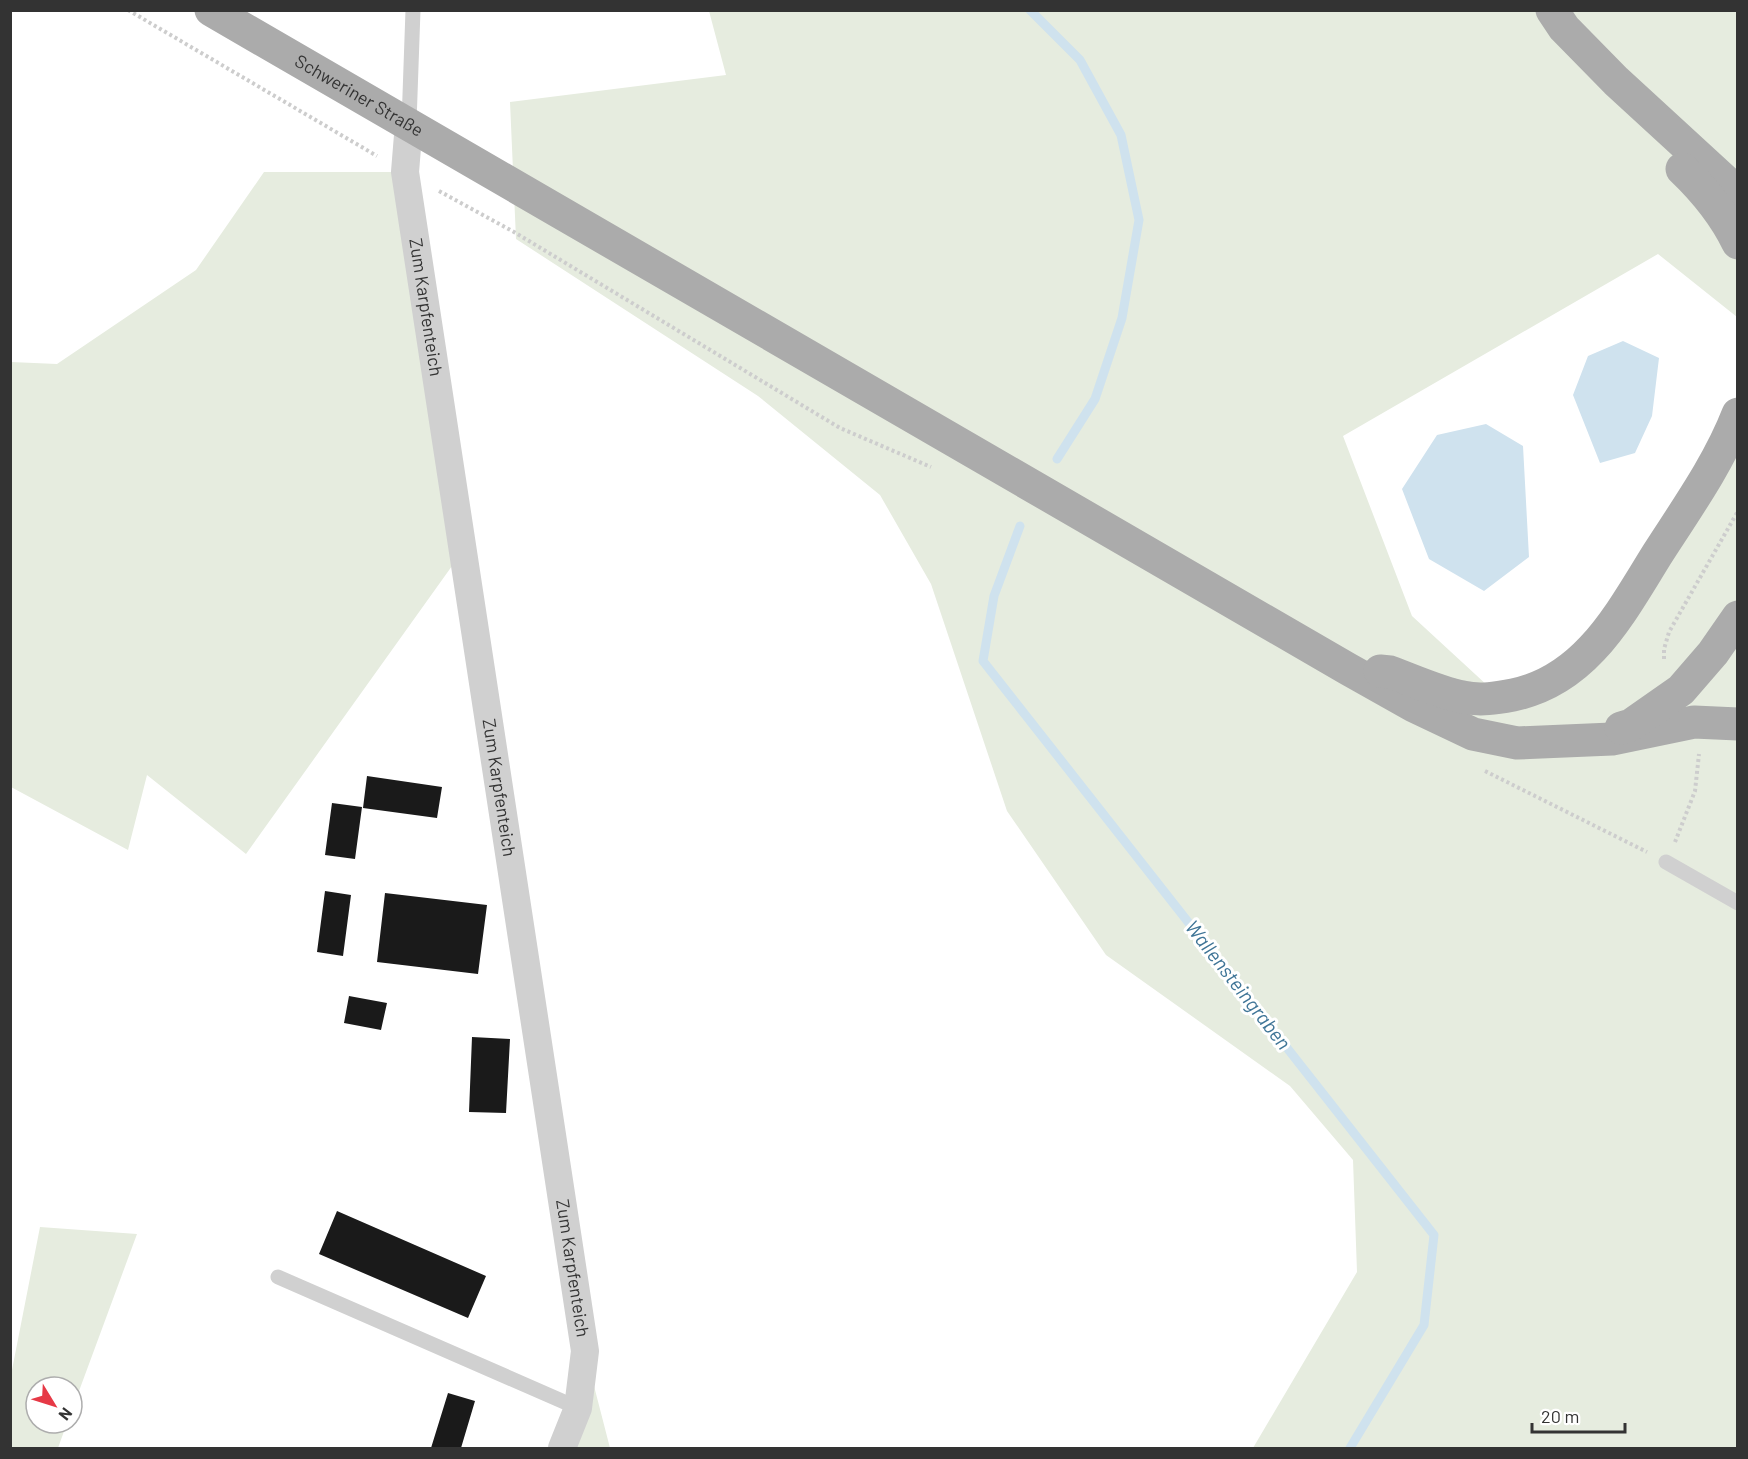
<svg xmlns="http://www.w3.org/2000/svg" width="1748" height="1459" viewBox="0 0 1748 1459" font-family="Barlow,sans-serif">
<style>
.green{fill:#e6ecdf}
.water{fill:#cfe2ee}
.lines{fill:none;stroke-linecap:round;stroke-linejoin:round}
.stream{stroke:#cfe2ee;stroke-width:9}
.building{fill:#1a1a1a}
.path{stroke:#cdcdcd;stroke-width:4;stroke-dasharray:3 3;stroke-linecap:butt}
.service{stroke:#d0d0d0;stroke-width:15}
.minor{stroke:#d0d0d0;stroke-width:28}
.primary{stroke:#ababab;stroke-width:33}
.labels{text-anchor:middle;stroke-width:6;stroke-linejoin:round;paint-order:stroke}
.street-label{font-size:18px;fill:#333;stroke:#fff}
.water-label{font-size:20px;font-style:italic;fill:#3f7597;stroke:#fff}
</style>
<rect width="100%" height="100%" fill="#fff"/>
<path class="green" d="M 709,11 L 1737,11 L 1737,317 L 1658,254 L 1343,436 L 1412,616 L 1501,698 L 1561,676 L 1737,414 L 1737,1448 L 1253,1448 L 1357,1272 L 1353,1160 L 1290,1086 L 1106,955 L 1007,811 L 931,584 L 880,495 L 758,396 L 516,239 L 510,102 L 726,75 Z
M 264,172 L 405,172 L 462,552 L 246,854 L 147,775 L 128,850 L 11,787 L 11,362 L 57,364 L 196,270 Z
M 40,1227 L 137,1234 L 72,1410 L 72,1387 L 36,1387 L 36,1423 L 67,1423 L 58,1448 L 11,1448 L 11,1375 Z
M 585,1351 L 610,1448 L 562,1448 Z"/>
<path class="water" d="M 1623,341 L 1659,358 L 1652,416 L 1635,453 L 1600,463 L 1573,395 L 1588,356 Z
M 1486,424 L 1523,446 L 1529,557 L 1484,591 L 1429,559 L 1402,489 L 1437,435 Z"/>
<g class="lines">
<path class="stream" d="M 1030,10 L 1080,60 L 1121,135 L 1139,220 L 1122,318 L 1095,399 L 1057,459
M 1020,526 L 994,596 L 983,661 L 1434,1235 L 1424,1325 L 1350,1448"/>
</g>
<path class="building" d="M 367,776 L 442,787 L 437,818 L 363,808 Z
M 332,803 L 362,807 L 355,859 L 325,855 Z
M 325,891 L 351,895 L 343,956 L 317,952 Z
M 385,893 L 487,905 L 478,974 L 377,962 Z
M 349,996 L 387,1003 L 381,1030 L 344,1023 Z
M 472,1037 L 510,1039 L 506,1113 L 469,1112 Z
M 337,1211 L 486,1276 L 468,1318 L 319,1254 Z
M 448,1393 L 475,1401 L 461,1448 L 431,1448 Z"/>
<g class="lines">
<path class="path" d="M 128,10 L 377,156
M 439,191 L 514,232 L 840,428 L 931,467
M 1664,659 L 1664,649 L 1669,632 L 1738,511
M 1485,771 L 1647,852
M 1675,842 L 1695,791 L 1699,754"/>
<path class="service" d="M 409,123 L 413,10
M 1666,862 L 1738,903
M 278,1277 L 578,1408"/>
<path class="minor" id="s1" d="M 409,123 L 405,172 L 585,1351 L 578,1408 L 562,1448"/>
<g class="primary">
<path id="s2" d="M 211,10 L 1348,669 L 1414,706 L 1473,734 L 1517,743 L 1612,739 L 1694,722 L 1738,724"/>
<path d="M 1552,10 L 1564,28 L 1616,81 L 1738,193"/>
<path d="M 1682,169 C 1705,191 1724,214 1738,243"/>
<path d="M 1380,671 L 1390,672 C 1412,680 1440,693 1463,697 C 1480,701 1497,698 1513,695 C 1587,680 1621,612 1658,553 C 1687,508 1719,463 1738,414"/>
<path d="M 1621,728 L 1631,725 L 1681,690 L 1713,653 L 1738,617"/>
</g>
</g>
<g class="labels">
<g class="street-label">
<text dy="6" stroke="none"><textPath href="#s2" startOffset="171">Schweriner Straße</textPath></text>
<text dy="6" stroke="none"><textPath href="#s1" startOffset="186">Zum Karpfenteich</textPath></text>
<text dy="6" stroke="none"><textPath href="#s1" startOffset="672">Zum Karpfenteich</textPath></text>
<text dy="6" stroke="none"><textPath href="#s1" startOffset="1158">Zum Karpfenteich</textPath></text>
</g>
<g class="water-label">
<text transform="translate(1238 985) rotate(52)" y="7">Wallensteingraben</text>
</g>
</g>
<rect width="1748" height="1459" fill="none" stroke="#333333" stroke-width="24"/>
<g transform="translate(54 1405) rotate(128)"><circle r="28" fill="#ffffff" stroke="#adadad" stroke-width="1.5"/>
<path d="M0-4.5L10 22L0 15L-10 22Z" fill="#e63946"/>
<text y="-9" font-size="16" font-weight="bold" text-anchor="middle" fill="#333333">N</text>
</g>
<path d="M1532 1423v9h93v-9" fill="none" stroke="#333333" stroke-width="3"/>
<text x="1541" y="1423" font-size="18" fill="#333333" stroke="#ffffff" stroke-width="4.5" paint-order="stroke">20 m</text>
</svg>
